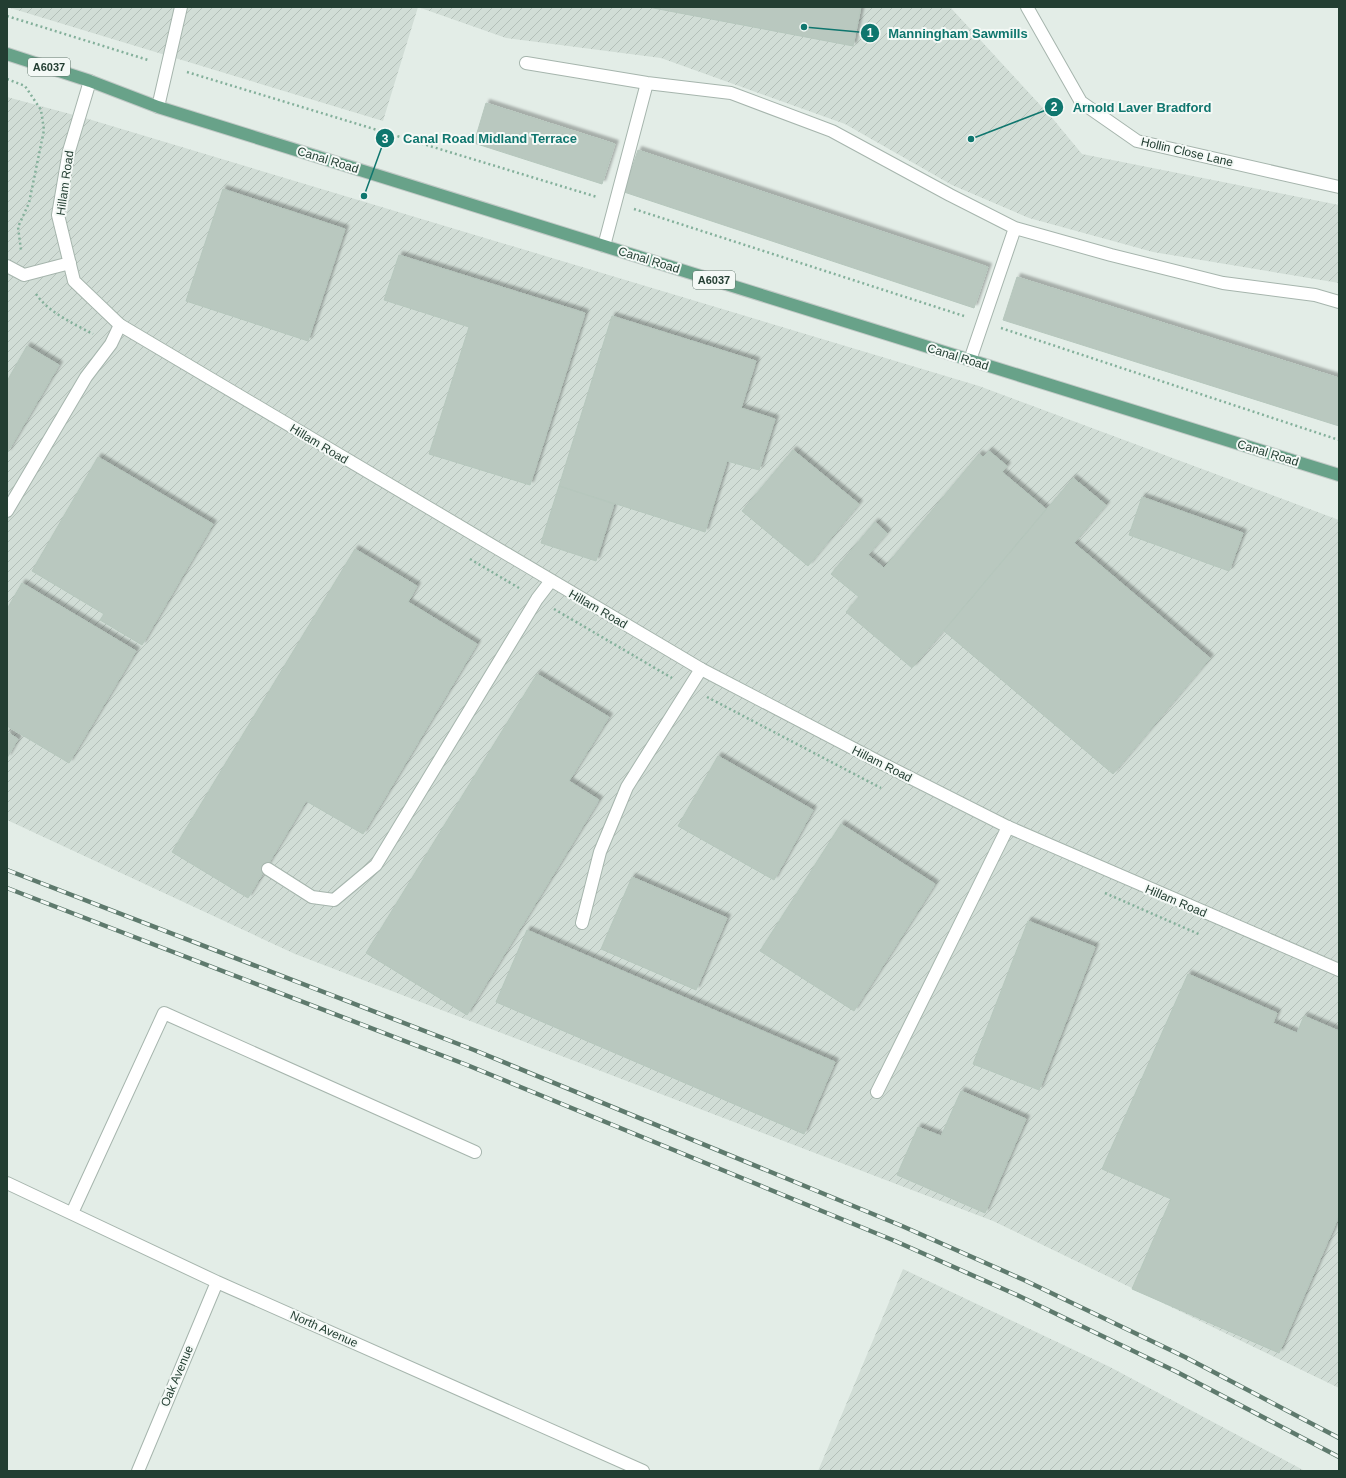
<svg xmlns="http://www.w3.org/2000/svg" width="1346" height="1478" viewBox="0 0 1346 1478" font-family="Arial,sans-serif">
<style>
.industrial{fill:url(#industrial-furrows)}
.building{fill:#b9c8bf;stroke:#b6c7bd;filter:url(#shadow)}
.lines{fill:none;stroke-linecap:round;stroke-linejoin:round}
.lane-casing{stroke:#a6b5ad;stroke-width:14}
.street-casing{stroke:#a6b5ad;stroke-width:14}
.primary-casing{stroke:#c1c9c6;stroke-width:14}
.path{stroke:#84b09b;stroke-width:2.5;stroke-dasharray:2 3;stroke-linecap:butt}
.lane{stroke:#fff;stroke-width:12}
.street{stroke:#fff;stroke-width:12}
.primary{stroke:#68a289;stroke-width:12}
.rail-casing{stroke:#5e7a6d;stroke-width:4.5}
.rail{stroke:#f4f9f6;stroke-width:3;stroke-dasharray:9;stroke-linecap:butt}
.labels{text-anchor:middle;stroke-width:4;stroke-linejoin:round;paint-order:stroke}
.shield{fill:#f4f9f6;stroke:#62766d;stroke-width:1}
.shield-label{font-size:11px;font-weight:bold;fill:#233e32}
.street-label{font-size:12px;fill:#233e32;stroke:#f4f9f6}
.leader{fill:none;stroke:#0f766e;stroke-width:1.5}
.callout-dot{fill:#0f766e;stroke:#f4f9f6;stroke-width:1.5}
.mark-label{font-size:12px;text-anchor:middle;font-weight:bold;fill:#fff}
.callout-label{font-size:13px;text-anchor:middle;font-weight:bold;fill:#0f766e;stroke:#f4f9f6;stroke-width:4;stroke-linejoin:round;paint-order:stroke}
</style>
<defs>
<pattern id="industrial-furrows" width="10" height="10" patternUnits="userSpaceOnUse"><rect width="10" height="10" fill="#d1ddd6"/><path d="M-1 1l2-2M0 10L10 0M9 11l2-2" fill="none" stroke="#b3bfb8"/></pattern>
<filter id="shadow"><feDropShadow dx="3.5" dy="-3.5" stdDeviation="1" flood-color="#0004"/></filter>
</defs>
<rect width="100%" height="100%" fill="#e3ede7"/>
<path class="industrial" d="M 7,7 L 950,7 L 1053,119 L 1082,154 L 1339,205 L 1339,283 L 1153,252 L 1029,218 L 952,185 L 845,124 L 661,58 L 506,38 L 418,7 L 383,121 Z
M 7,97 L 85,118 L 979,386 L 1339,520 L 1339,1388 L 993,1221 L 295,954 L 7,820 Z
M 903,1269 L 1110,1367 L 1305,1471 L 818,1471 Z"/>
<path class="building" d="M 648,7 L 861,7 L 853,46 Z
M 486,103 L 615,144 L 602,184 L 474,143 Z
M 638,150 L 988,267 L 974,308 L 624,192 Z
M 223,189 L 345,229 L 308,341 L 186,301 Z
M 399,255 L 585,313 L 530,485 L 429,454 L 469,327 L 384,300 Z
M 1017,277 L 1339,378 L 1339,426 L 1003,320 Z
M 612,316 L 756,361 L 741,408 L 775,419 L 759,470 L 727,461 L 705,532 L 559,486 Z
M 27,346 L 59,365 L 7,453 L 7,381 Z
M 793,450 L 859,504 L 808,566 L 742,511 Z
M 989,451 L 1007,466 L 1002,472 L 1046,509 L 912,668 L 846,612 L 859,597 L 831,574 L 875,522 L 887,533 L 868,555 L 884,568 L 979,454 L 983,457 Z
M 98,457 L 213,524 L 142,645 L 100,620 L 104,614 L 32,571 Z
M 1073,478 L 1106,505 L 1074,543 L 1210,658 L 1113,774 L 944,631 Z
M 559,486 L 614,504 L 596,561 L 541,543 Z
M 1142,497 L 1243,533 L 1229,571 L 1129,535 Z
M 355,549 L 417,586 L 408,602 L 477,644 L 363,834 L 306,801 L 248,898 L 172,852 Z
M 22,583 L 136,651 L 69,763 L 7,726 L 7,609 Z
M 537,674 L 609,717 L 569,781 L 599,800 L 467,1015 L 366,953 Z
M 7,732 L 18,739 L 7,758 Z
M 718,756 L 813,810 L 774,880 L 678,826 Z
M 841,824 L 935,884 L 854,1011 L 760,951 Z
M 632,877 L 727,918 L 696,990 L 601,949 Z
M 1028,921 L 1095,947 L 1039,1090 L 973,1064 Z
M 527,930 L 835,1062 L 804,1134 L 496,1002 Z
M 1188,974 L 1277,1013 L 1273,1023 L 1297,1033 L 1304,1016 L 1339,1031 L 1339,1216 L 1279,1353 L 1132,1289 L 1171,1199 L 1102,1169 Z
M 961,1091 L 1026,1119 L 985,1213 L 897,1175 L 918,1127 L 941,1136 Z"/>
<g class="lines">
<defs>
<path id="lane" d="M 526,63 L 647,83 L 731,93 L 832,131 L 950,195 L 1015,228 L 1111,255 L 1223,283 L 1315,295 L 1339,302
M 158,107 L 181,7
M 604,246 L 647,83
M 970,360 L 1015,228
M 7,511 L 86,377 L 111,344 L 120,325
M 268,869 L 312,897 L 334,900 L 376,865 L 537,599 L 550,582
M 582,923 L 600,852 L 627,787 L 701,669
M 877,1092 L 1008,827
M 72,1213 L 164,1013 L 475,1152"/>
<path id="street" d="M 1027,7 L 1081,102 L 1137,141 L 1339,187
M 90,81 L 69,151 L 58,215 L 74,281 L 120,325 L 701,669 L 883,764 L 1008,827 L 1339,970
M 7,266 L 24,275 L 70,263
M 7,1183 L 217,1282 L 643,1471
M 138,1471 L 217,1282"/>
<path id="primary" d="M 7,54 L 90,81 L 158,107 L 1339,475"/>
</defs>
<use href="#lane" class="lane-casing"/>
<use href="#street" class="street-casing"/>
<use href="#primary" class="primary-casing"/>
<path class="path" d="M 7,16 L 148,60
M 187,72 L 597,197
M 7,79 L 25,86 L 41,110 L 44,130 L 29,203 L 18,227 L 21,250
M 634,209 L 964,316
M 36,294 C 48,312 74,324 93,334
M 1001,328 L 1339,440
M 470,559 L 519,588
M 554,609 L 672,678
M 707,697 L 881,788
M 1105,893 L 1201,935"/>
<use href="#lane" class="lane"/>
<use href="#street" class="street"/>
<use href="#primary" class="primary"/>
<defs>
<path id="rail" d="M 7,870 L 474,1050 L 902,1226 L 1024,1280 L 1185,1357 L 1339,1438
M 7,888 L 467,1065 L 895,1241 L 1017,1295 L 1177,1372 L 1339,1457"/>
</defs>
<use href="#rail" class="rail-casing"/>
<use href="#rail" class="rail"/>
</g>
<g class="labels">
<g class="shield">
<rect x="28" y="58" width="42" height="18" rx="3"/>
<rect x="693" y="271" width="42" height="18" rx="3"/>
</g>
<g class="shield-label">
<text x="49" y="71">A6037</text>
<text x="714" y="284">A6037</text>
</g>
<g class="street-label">
<text transform="translate(1187 152) rotate(13)" y="4">Hollin Close Lane</text>
<text transform="translate(328 160) rotate(17)" y="4">Canal Road</text>
<text transform="translate(65 183) rotate(-82)" y="4">Hillam Road</text>
<text transform="translate(649 260) rotate(17)" y="4">Canal Road</text>
<text transform="translate(958 357) rotate(17)" y="4">Canal Road</text>
<text transform="translate(319 444) rotate(31)" y="4">Hillam Road</text>
<text transform="translate(1268 453) rotate(17)" y="4">Canal Road</text>
<text transform="translate(598 609) rotate(30)" y="4">Hillam Road</text>
<text transform="translate(882 764) rotate(27)" y="4">Hillam Road</text>
<text transform="translate(1176 901) rotate(23)" y="4">Hillam Road</text>
<text transform="translate(324 1329) rotate(24)" y="4">North Avenue</text>
<text transform="translate(177 1376) rotate(-67)" y="4">Oak Avenue</text>
</g>
</g>
<path class="leader" d="M804 27L870 33M971 139L1054 107M364 196L385 138"/>
<g class="callout-dot">
<circle cx="804" cy="27" r="4"/>
<circle cx="971" cy="139" r="4"/>
<circle cx="364" cy="196" r="4"/>
<circle cx="870" cy="33" r="10"/>
<circle cx="1054" cy="107" r="10"/>
<circle cx="385" cy="138" r="10"/>
</g>
<g class="mark-label">
<text x="870" y="37">1</text>
<text x="1054" y="111">2</text>
<text x="385" y="143">3</text>
</g>
<g class="callout-label">
<text x="958" y="38">Manningham Sawmills</text>
<text x="1142" y="112">Arnold Laver Bradford</text>
<text x="490" y="143">Canal Road Midland Terrace</text>
</g>
<rect width="1346" height="1478" fill="none" stroke="#233e32" stroke-width="16"/>
</svg>
